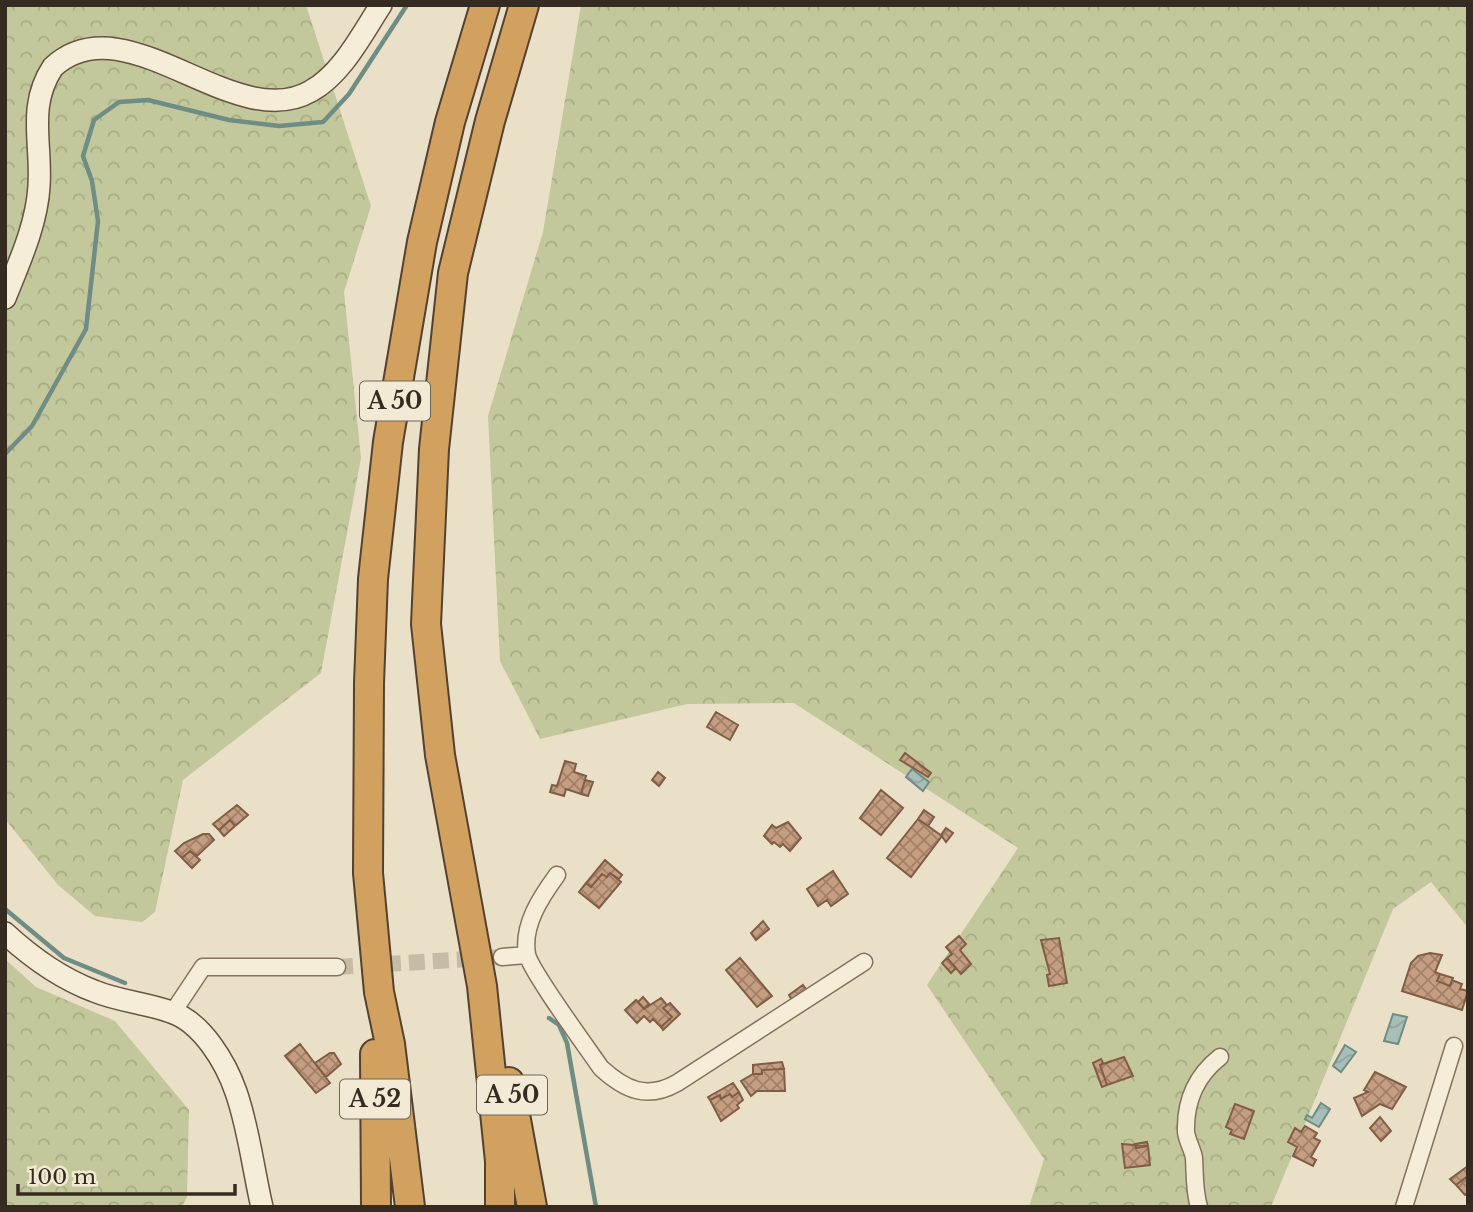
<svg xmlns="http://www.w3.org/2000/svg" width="1473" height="1212" viewBox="0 0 1473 1212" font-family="'Libre Baskerville',serif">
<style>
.forest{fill:url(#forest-crowns)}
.water{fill:url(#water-waves);stroke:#6f8c85;stroke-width:2}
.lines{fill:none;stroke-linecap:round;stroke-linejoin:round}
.stream{stroke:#6f8c85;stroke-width:4.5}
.building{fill:url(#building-cross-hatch);stroke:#815d46;stroke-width:2}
.minor-tunnel{stroke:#c6bca6;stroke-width:16;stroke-dasharray:16 8;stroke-linecap:butt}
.minor-casing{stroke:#84725e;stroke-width:19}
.secondary-casing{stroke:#665441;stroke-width:24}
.motorway-casing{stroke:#534131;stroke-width:32}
.minor{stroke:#f6edd9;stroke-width:16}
.secondary{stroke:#f6edd9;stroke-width:21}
.motorway{stroke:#d2a05f;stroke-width:28}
.labels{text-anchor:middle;stroke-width:6;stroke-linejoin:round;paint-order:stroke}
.shield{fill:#f3ead5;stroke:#6f6456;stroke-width:2}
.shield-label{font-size:23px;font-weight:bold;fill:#362b20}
</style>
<defs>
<pattern id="forest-crowns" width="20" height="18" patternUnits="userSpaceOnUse" patternTransform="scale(1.75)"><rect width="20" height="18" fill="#c2c89b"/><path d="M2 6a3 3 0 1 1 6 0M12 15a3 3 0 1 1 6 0" fill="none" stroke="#a7ac85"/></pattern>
<pattern id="water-waves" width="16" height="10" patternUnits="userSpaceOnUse" patternTransform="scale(1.75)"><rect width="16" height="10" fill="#a7bfb8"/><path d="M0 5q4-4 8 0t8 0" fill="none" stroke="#90a49e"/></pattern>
<pattern id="building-cross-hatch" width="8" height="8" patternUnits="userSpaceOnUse" patternTransform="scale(1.75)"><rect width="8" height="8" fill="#c59d80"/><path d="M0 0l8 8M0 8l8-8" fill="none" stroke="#a18068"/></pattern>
</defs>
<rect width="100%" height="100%" fill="#eae0c7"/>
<path class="forest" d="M 5,5 L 306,5 L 371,206 L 344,292 L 361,458 L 321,673 L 183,780 L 155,912 L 142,922 L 95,916 L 58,885 L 5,819 Z
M 581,5 L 1468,5 L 1468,928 L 1431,882 L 1393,909 L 1271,1207 L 1029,1207 L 1044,1159 L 927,985 L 1018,848 L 794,703 L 687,704 L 540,739 L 500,661 L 488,416 L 543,232 Z
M 5,959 L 36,987 L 115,1021 L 189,1110 L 187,1197 L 182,1207 L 5,1207 Z"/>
<path class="water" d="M 912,769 L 929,782 L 923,791 L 906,777 Z
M 1393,1014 L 1407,1017 L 1398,1044 L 1384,1041 Z
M 1345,1045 L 1356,1052 L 1341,1072 L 1333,1066 Z
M 1321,1103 L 1330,1109 L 1319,1127 L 1305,1119 L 1307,1115 L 1312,1118 Z"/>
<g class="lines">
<path class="stream" d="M 5,454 L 32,426 L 86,329 L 98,221 L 92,181 L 83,156 L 94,120 L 119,102 L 148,100 L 229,120 L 279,126 L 323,122 L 349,94 L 407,5
M 5,909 L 64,958 L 125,983
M 549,1018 L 559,1025 L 567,1043 L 596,1207"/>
</g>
<path class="building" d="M 716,712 L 738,725 L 730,740 L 707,727 Z
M 905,753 L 931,773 L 928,777 L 900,760 Z
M 565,761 L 576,764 L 574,772 L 586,776 L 581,794 L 566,789 L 564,796 L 550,792 L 552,785 L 557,786 Z
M 658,772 L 665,778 L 659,786 L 652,780 Z
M 585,780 L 593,782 L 588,796 L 581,794 Z
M 881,790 L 903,808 L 881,835 L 860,818 Z
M 237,805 L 248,815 L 235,826 L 230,820 L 219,830 L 213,824 Z
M 924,810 L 934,817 L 928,826 L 918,819 Z
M 918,819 L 942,836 L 911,877 L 887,858 Z
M 230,820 L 235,826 L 224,836 L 219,830 Z
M 788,822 L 801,838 L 790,851 L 783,844 L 780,847 L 774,842 L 772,844 L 764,836 L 772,825 L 776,828 Z
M 946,828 L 953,833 L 946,842 L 941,835 Z
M 203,834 L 209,834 L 214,840 L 197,856 L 190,851 L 182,858 L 175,851 L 184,843 Z
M 190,851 L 200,860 L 192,868 L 182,858 Z
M 605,860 L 622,875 L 619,879 L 610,873 L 607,877 L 602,874 L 591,887 L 586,883 Z
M 833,871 L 848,894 L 831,906 L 827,900 L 818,906 L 807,889 Z
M 610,873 L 621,882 L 599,908 L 579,892 L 586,883 L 591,887 L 602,874 L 607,877 Z
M 763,921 L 769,929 L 756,940 L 751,933 Z
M 959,936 L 966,944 L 960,950 L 971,964 L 961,974 L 947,958 L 952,954 L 946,947 Z
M 1059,938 L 1067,983 L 1049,986 L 1047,975 L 1050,974 L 1041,940 Z
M 1430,953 L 1442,955 L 1435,972 L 1440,974 L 1437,981 L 1450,986 L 1452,980 L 1462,984 L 1460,989 L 1468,991 L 1462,1010 L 1402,991 L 1411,963 L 1418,956 Z
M 740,958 L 772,996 L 757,1007 L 726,970 Z
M 947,958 L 956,968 L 951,973 L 942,963 Z
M 1440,974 L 1453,978 L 1450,986 L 1437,981 Z
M 803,985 L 808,992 L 793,1002 L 789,995 Z
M 643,997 L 649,1004 L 644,1009 L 638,1002 Z
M 661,998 L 667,1005 L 663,1008 L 672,1017 L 661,1027 L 653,1019 L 650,1022 L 644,1016 L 637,1023 L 625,1010 L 636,1000 L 644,1009 Z
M 670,1003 L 680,1014 L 663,1030 L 661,1027 L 672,1017 L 663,1008 Z
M 300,1044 L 330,1083 L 316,1093 L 285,1056 Z
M 330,1053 L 334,1053 L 341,1064 L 326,1077 L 315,1063 Z
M 1124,1057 L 1133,1076 L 1107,1085 L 1100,1065 Z
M 1101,1059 L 1103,1063 L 1100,1065 L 1107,1085 L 1102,1087 L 1093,1063 Z
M 782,1062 L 784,1069 L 762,1070 L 762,1074 L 753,1074 L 753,1065 Z
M 784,1069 L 785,1091 L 757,1091 L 751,1096 L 741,1081 L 753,1074 L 762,1074 L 762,1070 Z
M 1375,1072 L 1406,1087 L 1392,1109 L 1380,1104 L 1362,1116 L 1354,1098 L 1368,1092 L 1364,1090 Z
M 733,1083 L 739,1092 L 732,1097 L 730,1094 L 721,1099 L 720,1095 L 710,1100 L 708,1097 Z
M 739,1092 L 743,1100 L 737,1105 L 739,1108 L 721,1121 L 710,1100 L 720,1095 L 721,1099 L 730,1094 L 732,1097 Z
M 1235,1104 L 1254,1111 L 1244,1139 L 1230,1134 L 1232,1130 L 1226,1127 Z
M 1380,1117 L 1391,1131 L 1381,1141 L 1370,1128 Z
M 1305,1126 L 1317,1133 L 1314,1138 L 1320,1141 L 1311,1157 L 1316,1160 L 1313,1166 L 1293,1156 L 1297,1147 L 1288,1142 L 1295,1128 L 1301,1132 Z
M 1147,1142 L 1148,1146 L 1136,1148 L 1135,1144 Z
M 1122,1144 L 1148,1146 L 1150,1165 L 1125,1168 Z
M 1468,1166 L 1468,1176 L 1456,1185 L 1450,1179 Z
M 1468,1176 L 1468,1193 L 1465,1195 L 1456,1185 Z"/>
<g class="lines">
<path class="minor-tunnel" d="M 337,967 L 502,957"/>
<defs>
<path id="minor" d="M 557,875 C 541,897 522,925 527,954 C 530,970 588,1049 601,1068 C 625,1090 647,1100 677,1083 L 864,962
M 502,957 L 527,955
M 173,1012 L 203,967 L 337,967
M 1199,1207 C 1194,1190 1195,1175 1194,1158 C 1193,1150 1187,1141 1186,1132 C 1185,1101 1196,1076 1220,1057
M 1404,1207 L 1454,1046"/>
<path id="secondary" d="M 5,298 C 19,263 37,224 39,186 C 42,143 27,106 53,67 C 126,0 234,136 311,91 C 342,74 362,34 381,5
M 5,933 C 32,958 60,978 94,991 C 118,1001 146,1003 171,1012 C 202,1022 226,1063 236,1092 C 249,1129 253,1169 262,1207"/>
<path id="motorway" d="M 375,1054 L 376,1207
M 509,1082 L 532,1207
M 410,1207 L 390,1044 L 379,992 L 368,873 L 369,683 L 373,579 L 388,442 L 422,242 L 450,122 L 485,5
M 500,1207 L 500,1161 L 482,986 L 440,755 L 426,624 L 434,449 L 453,273 L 490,121 L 524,5"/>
</defs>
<use href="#minor" class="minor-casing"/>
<use href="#secondary" class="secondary-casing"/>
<use href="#motorway" class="motorway-casing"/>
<use href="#minor" class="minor"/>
<use href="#secondary" class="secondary"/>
<use href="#motorway" class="motorway"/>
</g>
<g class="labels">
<g class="shield">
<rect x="360" y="381.5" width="70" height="39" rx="5"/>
<rect x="477" y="1075.5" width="70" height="39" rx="5"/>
<rect x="340" y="1079.5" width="70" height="39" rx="5"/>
</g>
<g class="shield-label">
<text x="395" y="409">A 50</text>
<text x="512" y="1103">A 50</text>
<text x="375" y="1107">A 52</text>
</g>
</g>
<rect width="1473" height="1212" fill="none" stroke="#362b20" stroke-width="14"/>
<path d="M18 1184v10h217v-10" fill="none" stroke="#362b20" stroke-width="3.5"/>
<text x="28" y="1184" font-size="21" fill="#362b20" stroke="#f3ead5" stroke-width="5" paint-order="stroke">100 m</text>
</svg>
